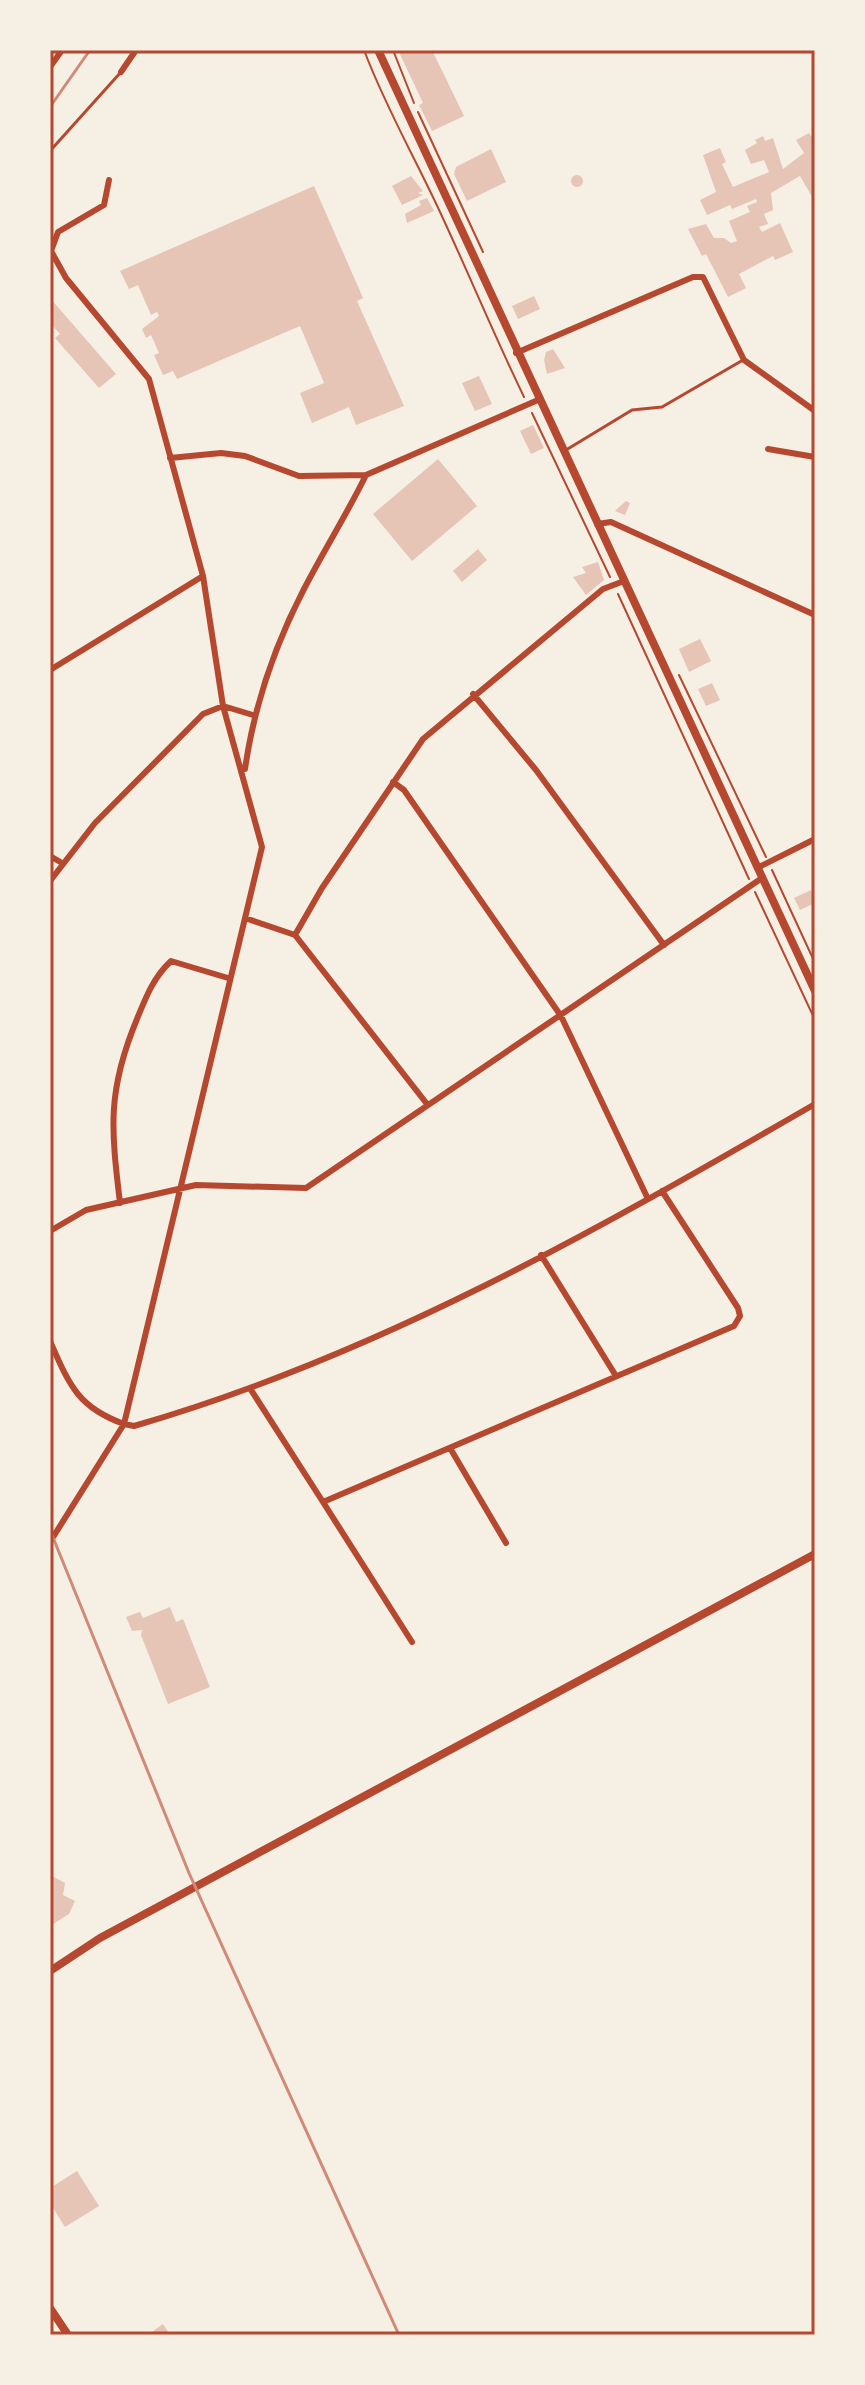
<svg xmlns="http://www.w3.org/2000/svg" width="865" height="2385" viewBox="0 0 865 2385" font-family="'Public Sans',sans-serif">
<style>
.building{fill:#e6c5b7}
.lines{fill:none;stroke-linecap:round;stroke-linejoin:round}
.path{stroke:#b5482f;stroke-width:2}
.service{stroke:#b5482f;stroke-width:3}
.minor{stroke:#b5482f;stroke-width:6}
.tertiary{stroke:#b5482f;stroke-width:8}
.rail{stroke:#cf8b77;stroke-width:3}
.neatline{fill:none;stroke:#b5482f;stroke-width:3}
</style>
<rect width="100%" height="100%" fill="#f6efe4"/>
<path class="building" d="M 398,50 L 432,50 L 464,116 L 432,131 L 419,105 L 423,103 Z
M 809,133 L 815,142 L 815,202 L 800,176 L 798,177 L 771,193 L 773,210 L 764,214 L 768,224 L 759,227 L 762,232 L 780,223 L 793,252 L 775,260 L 773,256 L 739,274 L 746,288 L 728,297 L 706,254 L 702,256 L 688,229 L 706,224 L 714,238 L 724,238 L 731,243 L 737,241 L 729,221 L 750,212 L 747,206 L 757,202 L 756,199 L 732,209 L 730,205 L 707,215 L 700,200 L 716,192 L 703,155 L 720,148 L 726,162 L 722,164 L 733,187 L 769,172 L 764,160 L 751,164 L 745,150 L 757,143 L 755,140 L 763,136 L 765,141 L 773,138 L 783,169 L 804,153 L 796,140 Z
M 491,149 L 506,182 L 467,201 L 454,174 L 456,167 Z
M571 181a6 6 0 1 1 12 0a6 6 0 1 1-12 0Z
M 411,176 L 423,191 L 418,193 L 423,195 L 402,205 L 392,186 Z
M 314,186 L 363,298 L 357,301 L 404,406 L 356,425 L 349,407 L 312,423 L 300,393 L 324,383 L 300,326 L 177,379 L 173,371 L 163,375 L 154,355 L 159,353 L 151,335 L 146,338 L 142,329 L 159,316 L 157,312 L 151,315 L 138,285 L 129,289 L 120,271 Z
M 427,198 L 434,211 L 407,223 L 405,214 L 421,205 L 419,201 Z
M 534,296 L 540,309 L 518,319 L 512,306 Z
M 50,298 L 116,374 L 99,388 L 55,338 L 60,334 L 50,323 Z
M 553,349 L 565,368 L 547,374 L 544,360 L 546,352 Z
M 479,376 L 492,404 L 475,411 L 462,383 Z
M 533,425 L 544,448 L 531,454 L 520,431 Z
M 438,459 L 477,506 L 412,561 L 373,514 Z
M 626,501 L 630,503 L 625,515 L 615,511 Z
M 478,549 L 487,560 L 462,582 L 453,571 Z
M 598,562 L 604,580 L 586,595 L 573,577 L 586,573 L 582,567 Z
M 700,639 L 711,661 L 689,672 L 679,649 Z
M 712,683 L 720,700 L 706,706 L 698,689 Z
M 811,890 L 815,903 L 800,910 L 794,898 Z
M 170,1607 L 176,1622 L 183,1619 L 210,1687 L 168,1704 L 141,1635 L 142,1630 L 132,1631 L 126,1617 L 140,1612 L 143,1618 Z
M 50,1875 L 65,1883 L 63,1895 L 75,1901 L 69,1914 L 50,1926 Z
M 77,2171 L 99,2206 L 65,2227 L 50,2203 L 50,2188 Z
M 163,2324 L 170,2335 L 148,2335 Z"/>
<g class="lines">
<path class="path" d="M 364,50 C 385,106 415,158 440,212 C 469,274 494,335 524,397
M 393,50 L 414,103
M 418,112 L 483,252
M 532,413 L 610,577
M 618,594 L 749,879
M 679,675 L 766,857
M 772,870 L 815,963
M 755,892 L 815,1020"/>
<path class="service" d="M 50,151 L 121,72
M 566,450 L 632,410 L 662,407 L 743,360"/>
<path class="minor" d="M 50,67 L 62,50
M 121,72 L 136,50
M 51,251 L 58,232 L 104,205 L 109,180
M 516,353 L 693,277 L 703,277 L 744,360 L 815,411
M 768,449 L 815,457
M 170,458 L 221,453 L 245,456 L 299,476 L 366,475
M 597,524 L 611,522 L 815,615
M 50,670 L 203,576
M 473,694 L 536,770 L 664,945
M 245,769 C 254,706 275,645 304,589 C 324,550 347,514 366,475 L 538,400
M 393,782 L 404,790 L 561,1016 L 648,1199
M 50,856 L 62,863
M 757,868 L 815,839
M 50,881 L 95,823 L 203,714 L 223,706 L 253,715
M 245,918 L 295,935 L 322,888 L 423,739 L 603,589 L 624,581
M 295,935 L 427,1104
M 120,1203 C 111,1128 107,1091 137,1019 C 146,997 153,978 171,961 L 228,978
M 50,1231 L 86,1210 L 196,1185 L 306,1188 L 762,878
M 541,1255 L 616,1376
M 50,1341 C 69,1384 77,1407 124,1424 L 262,847 L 223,706 L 203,576 L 149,379 L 66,278 L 51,251
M 251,1390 L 323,1502 L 734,1326 L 740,1316 L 738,1308 L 662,1191
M 450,1448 L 506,1543
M 323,1502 L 412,1642
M 50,1542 L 124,1424 L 134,1426 C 377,1356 597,1230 815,1104"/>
<path class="tertiary" d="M 378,50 L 815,991
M 50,1971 L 100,1938 L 815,1554
M 50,2308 L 68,2335"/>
<path class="rail" d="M 50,107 L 90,50
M 50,1530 L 189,1873 L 399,2335"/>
</g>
<rect width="865" height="2385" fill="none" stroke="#f6efe4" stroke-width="104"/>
<rect x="52" y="52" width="761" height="2281" class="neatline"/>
</svg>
